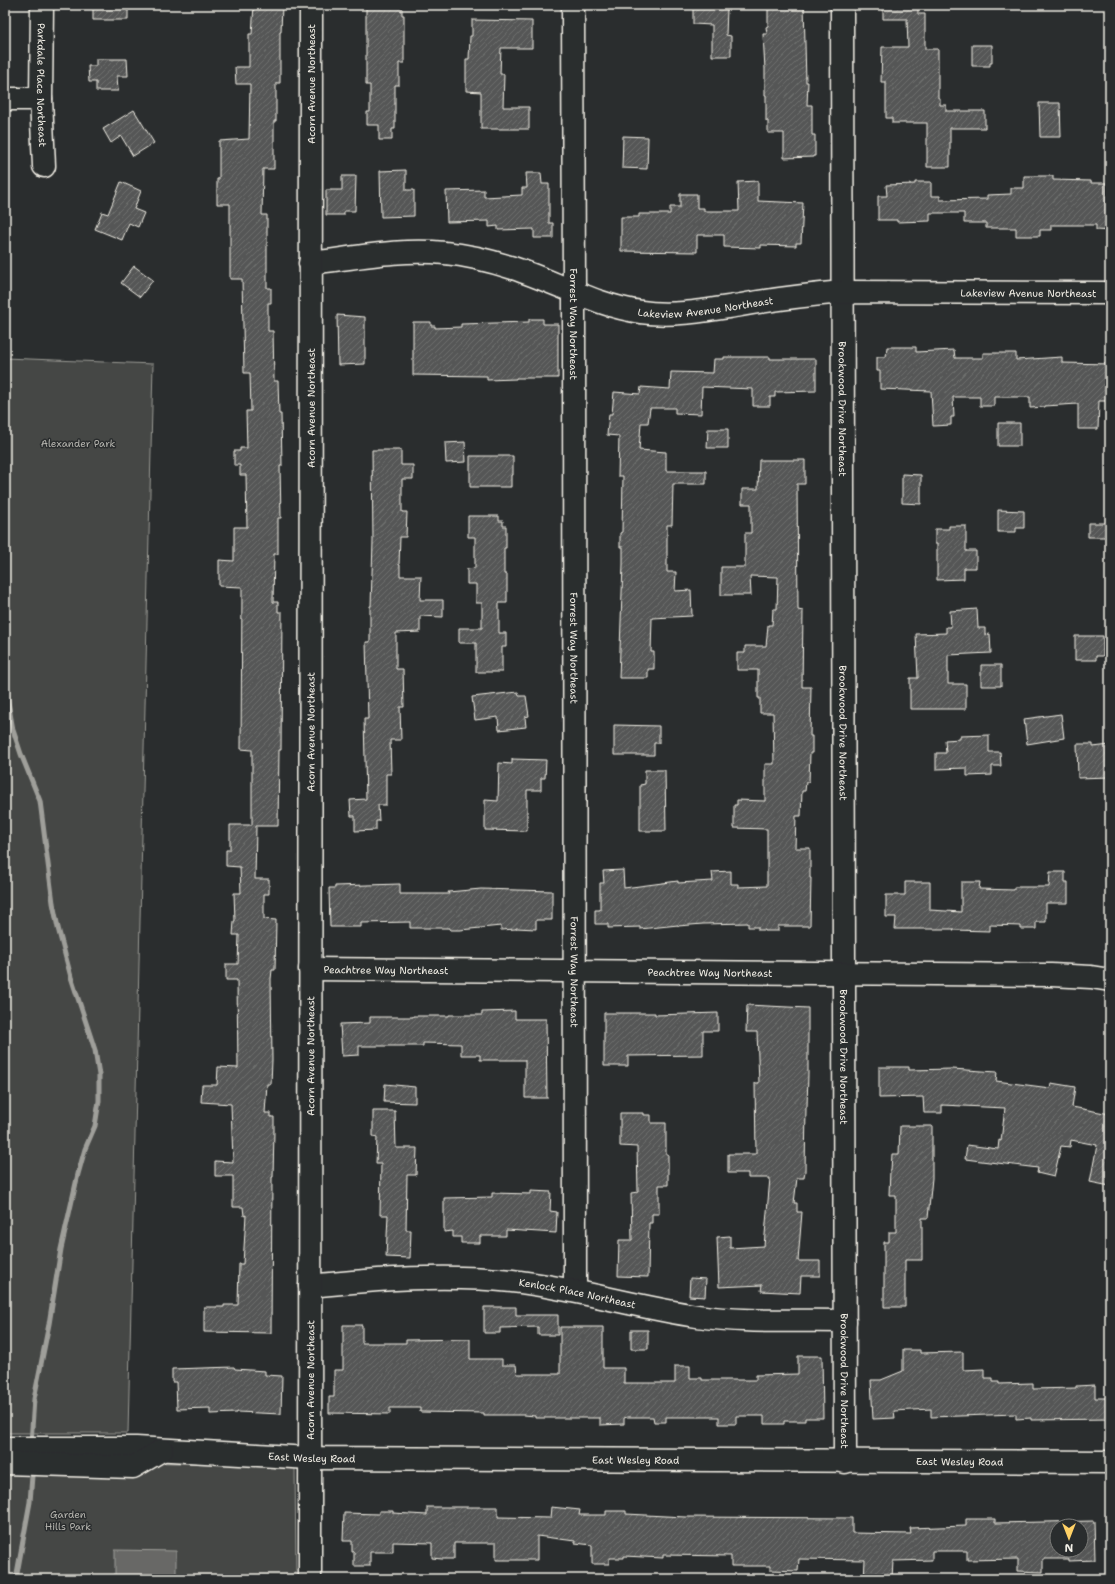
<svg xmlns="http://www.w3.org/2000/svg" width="1115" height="1584" viewBox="0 0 1115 1584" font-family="'Shantell Sans',sans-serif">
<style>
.park{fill:#444645;stroke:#9c9c96}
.water{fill:#676866;stroke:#9f9f9a}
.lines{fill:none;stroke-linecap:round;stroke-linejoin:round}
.stream{stroke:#9f9f9a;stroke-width:5}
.building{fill:url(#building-hatch);stroke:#f4f1e8;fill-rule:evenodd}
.minor-casing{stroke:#f4f1e8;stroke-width:25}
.minor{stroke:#2a2d2e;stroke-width:22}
.labels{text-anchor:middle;stroke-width:3;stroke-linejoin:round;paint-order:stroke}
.street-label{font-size:10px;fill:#f4f1e8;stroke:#2a2d2e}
.park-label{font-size:10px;fill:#b6b5af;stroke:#2a2d2e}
</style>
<defs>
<pattern id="building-hatch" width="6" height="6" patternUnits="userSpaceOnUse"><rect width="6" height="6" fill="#555756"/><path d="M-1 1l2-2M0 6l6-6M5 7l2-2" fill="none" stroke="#6e706e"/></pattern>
</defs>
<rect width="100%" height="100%" fill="#2a2d2e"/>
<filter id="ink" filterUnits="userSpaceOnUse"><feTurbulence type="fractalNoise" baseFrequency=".025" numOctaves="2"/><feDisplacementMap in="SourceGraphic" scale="8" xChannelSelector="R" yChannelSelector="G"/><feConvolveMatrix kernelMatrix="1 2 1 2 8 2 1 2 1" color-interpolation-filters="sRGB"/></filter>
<g filter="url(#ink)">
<path class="park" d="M 5,358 L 153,364 L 128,1433 L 5,1433 Z
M 5,1460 L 295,1465 L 296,1579 L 5,1579 Z"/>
<path class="water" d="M 115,1550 L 176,1551 L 176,1579 L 115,1579 Z"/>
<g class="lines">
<path class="stream" d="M 5,685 L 13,730 L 21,754 L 40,801 L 53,903 L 58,928 L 71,977 L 95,1050 L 99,1075 L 99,1101 L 95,1126 L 85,1149 L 78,1174 L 61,1249 L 49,1324 L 34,1399 L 31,1443
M 16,1579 L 30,1502 L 32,1476"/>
</g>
<path class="building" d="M 93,5 L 128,5 L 128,20 L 93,20 Z
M 254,5 L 282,5 L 281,32 L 280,32 L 280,83 L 276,83 L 276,121 L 274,121 L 274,169 L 263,169 L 262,215 L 267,215 L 267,288 L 271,288 L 271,303 L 268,303 L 268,331 L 273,331 L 274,381 L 278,381 L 279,414 L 281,414 L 282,466 L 280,466 L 281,518 L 278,518 L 278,554 L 274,554 L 273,602 L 278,602 L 278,612 L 282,612 L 281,750 L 279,750 L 278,826 L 256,826 L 255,879 L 269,879 L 269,894 L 264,894 L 264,919 L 276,920 L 275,970 L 272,970 L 271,979 L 272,1060 L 271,1084 L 267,1084 L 265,1113 L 271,1113 L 271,1117 L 274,1117 L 274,1131 L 273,1177 L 272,1177 L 271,1333 L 204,1332 L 204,1307 L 224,1307 L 224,1305 L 238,1305 L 239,1264 L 243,1264 L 246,1215 L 244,1216 L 243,1207 L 233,1207 L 233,1176 L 215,1176 L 215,1161 L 233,1162 L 231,1104 L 201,1102 L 202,1085 L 217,1085 L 218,1067 L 238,1068 L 237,980 L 226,980 L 226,964 L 238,964 L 239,935 L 233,935 L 234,921 L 235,921 L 234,893 L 241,893 L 240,867 L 226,866 L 226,850 L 230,850 L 230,825 L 252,825 L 252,750 L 241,749 L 242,587 L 219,586 L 219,560 L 234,561 L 234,527 L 247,527 L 246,475 L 240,475 L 240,465 L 234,465 L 234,451 L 240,451 L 240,448 L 247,448 L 246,411 L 251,411 L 250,373 L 244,373 L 242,279 L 230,279 L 230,204 L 217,204 L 217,179 L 219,179 L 219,141 L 249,139 L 250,84 L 236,84 L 235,67 L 249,67 L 249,34 L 252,34 Z
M 366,5 L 402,5 L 402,15 L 404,15 L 404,63 L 399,63 L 399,85 L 395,85 L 395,129 L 392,129 L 392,140 L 379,140 L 379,125 L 367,125 L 367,112 L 370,112 L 370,85 L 366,85 Z
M 768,5 L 804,5 L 806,82 L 808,82 L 807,105 L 812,105 L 812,135 L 815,135 L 815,156 L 813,156 L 813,157 L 784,158 L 784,133 L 768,133 L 768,121 L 766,121 L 766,95 L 765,95 L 765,69 L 763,34 L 767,34 L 766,27 L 768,26 Z
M 883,5 L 918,5 L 918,14 L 925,14 L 925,49 L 938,49 L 938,98 L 940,98 L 940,105 L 946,105 L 946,111 L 985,111 L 985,128 L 950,128 L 950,167 L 927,167 L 927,123 L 892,123 L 892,118 L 886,118 L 886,82 L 881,82 L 882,47 L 908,47 L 907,19 L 883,19 Z
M 693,9 L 727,9 L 726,35 L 731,36 L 731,56 L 712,56 L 712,25 L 693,24 Z
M 472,20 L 532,21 L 532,48 L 501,48 L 500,74 L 504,74 L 503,107 L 529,107 L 529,129 L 481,129 L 481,92 L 466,91 L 466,59 L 469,59 L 470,36 L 472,36 Z
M 972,45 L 992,45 L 992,63 L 990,63 L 990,66 L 972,66 Z
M 96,59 L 127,59 L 128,76 L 117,76 L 118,91 L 96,91 L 96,82 L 89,82 L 88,66 L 96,66 Z
M 1039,103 L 1060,103 L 1061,137 L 1040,137 Z
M 134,110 L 154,143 L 133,156 L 121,136 L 111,143 L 103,129 Z
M 623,136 L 648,137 L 647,169 L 622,168 Z
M 406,170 L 406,190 L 414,190 L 414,216 L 381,217 L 380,171 Z
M 526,173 L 541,173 L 542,184 L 549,184 L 549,223 L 553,223 L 553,238 L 534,238 L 534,229 L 498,230 L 498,226 L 489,227 L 489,221 L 447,222 L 446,191 L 484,190 L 484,197 L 522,195 L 522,188 L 527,188 Z
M 342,176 L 356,176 L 355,211 L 344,211 L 344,215 L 326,215 L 326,190 L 342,190 Z
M 1024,176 L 1053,176 L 1053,180 L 1091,181 L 1091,183 L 1107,183 L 1106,216 L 1110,216 L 1110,231 L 1096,230 L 1096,225 L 1051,225 L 1051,230 L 1040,230 L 1040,236 L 1016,236 L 1016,228 L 986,228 L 986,223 L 964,223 L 964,213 L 930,213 L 930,221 L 897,222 L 897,220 L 878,220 L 878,196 L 887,196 L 886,185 L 915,184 L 915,182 L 931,182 L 931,196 L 940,196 L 940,200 L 987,199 L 987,195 L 1011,194 L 1011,188 L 1024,188 Z
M 758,181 L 758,201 L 803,203 L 801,243 L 796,243 L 796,246 L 761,245 L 761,248 L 724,247 L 724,235 L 697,235 L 697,252 L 621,251 L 621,217 L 639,217 L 639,214 L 670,214 L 670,207 L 680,207 L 680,194 L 697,194 L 697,208 L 704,208 L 704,211 L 739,211 L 738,182 Z
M 121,182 L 141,191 L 134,209 L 144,213 L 138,227 L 129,223 L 122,240 L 95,229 L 102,212 L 108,214 Z
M 134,266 L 153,280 L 140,297 L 121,283 Z
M 337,315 L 365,317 L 365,364 L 338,365 Z
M 529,319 L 543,319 L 543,324 L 558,324 L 558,378 L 516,378 L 516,379 L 487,380 L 487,376 L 413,375 L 413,322 L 431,322 L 431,326 L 435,326 L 435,328 L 461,327 L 461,324 L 529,322 Z
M 887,347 L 916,347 L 916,352 L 954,350 L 955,358 L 983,358 L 983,353 L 1016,353 L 1016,360 L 1062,357 L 1062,363 L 1110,364 L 1110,401 L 1099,401 L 1098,429 L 1078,429 L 1078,404 L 1045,406 L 1045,407 L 1030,408 L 1030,397 L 994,397 L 994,406 L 980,406 L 980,397 L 953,397 L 954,417 L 951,417 L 951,425 L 933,426 L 931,391 L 880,389 L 880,371 L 877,371 L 877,357 L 886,357 Z
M 724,357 L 770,357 L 770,359 L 816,359 L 816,391 L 775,392 L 775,397 L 770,397 L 770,406 L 753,406 L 753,389 L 702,387 L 701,414 L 675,413 L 675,408 L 650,408 L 648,423 L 641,423 L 639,450 L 666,452 L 666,471 L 706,471 L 706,484 L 673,484 L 672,525 L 667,525 L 667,572 L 676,572 L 675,591 L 691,590 L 692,616 L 652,618 L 651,652 L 654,652 L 654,669 L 648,669 L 648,678 L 619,678 L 623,564 L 623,547 L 620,547 L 620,533 L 622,532 L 623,476 L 618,476 L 619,436 L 607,435 L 609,414 L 612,414 L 614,392 L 640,394 L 641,387 L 670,389 L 671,372 L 713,373 L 714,359 L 724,359 Z
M 998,423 L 1020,423 L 1020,446 L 998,446 Z
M 708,429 L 728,429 L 728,448 L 707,448 Z
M 465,442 L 466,462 L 446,463 L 445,443 Z
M 372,450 L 401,450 L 401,465 L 413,465 L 413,479 L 402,479 L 402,512 L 407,512 L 406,537 L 400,537 L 399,565 L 400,565 L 400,576 L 421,576 L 420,600 L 443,600 L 443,617 L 420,616 L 420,632 L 396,633 L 396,669 L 403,669 L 404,707 L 400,707 L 401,740 L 390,740 L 391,774 L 386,774 L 386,805 L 378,805 L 379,821 L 376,821 L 376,830 L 355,831 L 355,816 L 351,816 L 350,800 L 366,799 L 364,719 L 368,719 L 366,642 L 370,642 L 370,606 L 371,606 L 373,541 Z
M 470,456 L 513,456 L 513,475 L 511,475 L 511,487 L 470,487 Z
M 759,460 L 805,460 L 805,484 L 797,484 L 798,610 L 803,611 L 802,687 L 811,687 L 810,736 L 812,736 L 812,753 L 810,753 L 809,782 L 806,782 L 805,791 L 802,791 L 801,816 L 796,816 L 795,848 L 810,848 L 810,878 L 811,878 L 810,926 L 778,926 L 778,931 L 765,931 L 765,930 L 758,930 L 758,927 L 748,927 L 748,923 L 703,924 L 678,926 L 678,925 L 640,929 L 640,927 L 608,928 L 608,924 L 595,924 L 595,910 L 600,910 L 600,883 L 604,883 L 603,871 L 623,870 L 624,888 L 678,881 L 678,883 L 713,881 L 712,872 L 731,871 L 731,884 L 738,884 L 738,887 L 767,886 L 767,829 L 734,828 L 734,805 L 737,805 L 737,800 L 765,801 L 765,764 L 774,764 L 773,713 L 760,713 L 760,698 L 758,698 L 758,670 L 737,670 L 737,653 L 745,653 L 745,646 L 766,646 L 768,625 L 772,625 L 773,609 L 777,609 L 778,577 L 750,576 L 751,595 L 721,595 L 721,567 L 745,567 L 745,533 L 751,533 L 751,504 L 742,504 L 742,489 L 758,489 Z
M 902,474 L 921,475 L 921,504 L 902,503 Z
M 998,510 L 1024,511 L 1024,528 L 1016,528 L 1016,532 L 998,532 Z
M 468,516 L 499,516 L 499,521 L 503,521 L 503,526 L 506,526 L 506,548 L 504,548 L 504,574 L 507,574 L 507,603 L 499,603 L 499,633 L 506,633 L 506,647 L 502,647 L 502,672 L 476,672 L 476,643 L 459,643 L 459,628 L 482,628 L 482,603 L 476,603 L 476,584 L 467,584 L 467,569 L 475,568 L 475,537 L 468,537 Z
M 1088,523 L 1110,523 L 1110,537 L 1088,537 Z
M 949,526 L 966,526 L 966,551 L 976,551 L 976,568 L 964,568 L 964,579 L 937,580 L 937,544 L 935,544 L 935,529 L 949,529 Z
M 977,609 L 978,628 L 985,628 L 985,635 L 990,634 L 991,653 L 948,655 L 948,684 L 966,684 L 966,709 L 910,709 L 910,678 L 918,678 L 916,634 L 946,633 L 946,627 L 951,627 L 950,611 Z
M 1075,636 L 1103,636 L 1103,656 L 1096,656 L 1096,660 L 1075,660 Z
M 981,665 L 1001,665 L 1001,686 L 981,686 Z
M 518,692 L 519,696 L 526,696 L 529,716 L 525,717 L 526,727 L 499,730 L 498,717 L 475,720 L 472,697 Z
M 1061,714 L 1064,738 L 1027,744 L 1024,719 Z
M 614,725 L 659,726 L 659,743 L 654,743 L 654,755 L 614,755 Z
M 989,735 L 989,752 L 1000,752 L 1001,766 L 992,766 L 992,775 L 967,776 L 967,768 L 936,769 L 936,753 L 946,753 L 945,740 L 960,739 L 960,736 Z
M 1077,744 L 1093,744 L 1093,747 L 1110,745 L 1110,777 L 1078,778 Z
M 512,759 L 546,760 L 545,778 L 541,778 L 541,790 L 527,790 L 527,831 L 485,830 L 485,800 L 498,801 L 499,763 L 512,764 Z
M 645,770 L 665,770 L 666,831 L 640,831 L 640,785 L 645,784 Z
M 1050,872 L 1065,872 L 1065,882 L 1068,882 L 1068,903 L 1046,903 L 1046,922 L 1036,922 L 1036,929 L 1021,929 L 1021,926 L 990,925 L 990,931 L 953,930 L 954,929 L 895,929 L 896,917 L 886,917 L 886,895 L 905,895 L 905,882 L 930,882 L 930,910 L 961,912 L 961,882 L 980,882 L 979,889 L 1014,890 L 1014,887 L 1049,887 Z
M 400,884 L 400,894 L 449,894 L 448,892 L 481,889 L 552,891 L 552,920 L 536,920 L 536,929 L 516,928 L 516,929 L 501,930 L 501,926 L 460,930 L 450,930 L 450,928 L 410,928 L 410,922 L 361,923 L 361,927 L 330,927 L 329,888 L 335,888 L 335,886 Z
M 747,1005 L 808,1008 L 808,1074 L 807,1107 L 806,1107 L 805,1171 L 804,1178 L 797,1178 L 794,1203 L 797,1203 L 797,1212 L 802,1212 L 798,1261 L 820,1261 L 820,1276 L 801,1276 L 800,1293 L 761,1291 L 762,1285 L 719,1287 L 717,1237 L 730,1236 L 730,1248 L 764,1246 L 770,1178 L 748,1178 L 748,1173 L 728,1173 L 728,1154 L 756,1154 L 755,1083 L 759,1083 L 757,1032 L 746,1032 Z
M 515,1011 L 515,1019 L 546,1019 L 547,1098 L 525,1098 L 525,1060 L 480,1060 L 480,1055 L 461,1055 L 461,1044 L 423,1043 L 423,1046 L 359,1046 L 359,1055 L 342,1056 L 340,1024 L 370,1023 L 370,1017 L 413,1017 L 413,1016 L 449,1016 L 449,1015 L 482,1015 L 482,1012 Z
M 604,1013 L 655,1013 L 655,1015 L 718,1013 L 718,1031 L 703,1031 L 703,1055 L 628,1056 L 628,1066 L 604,1066 Z
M 879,1067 L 909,1067 L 909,1070 L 952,1069 L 997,1072 L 996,1081 L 1050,1088 L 1051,1083 L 1075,1087 L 1072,1107 L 1110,1114 L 1110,1186 L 1090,1182 L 1097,1145 L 1071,1140 L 1070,1147 L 1061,1146 L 1054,1177 L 1037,1173 L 1038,1168 L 965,1159 L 967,1145 L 998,1149 L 999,1140 L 1001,1141 L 1005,1108 L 942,1105 L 942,1113 L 924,1113 L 923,1097 L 879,1098 Z
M 385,1084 L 415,1087 L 415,1103 L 384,1102 Z
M 373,1111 L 395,1111 L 396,1148 L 417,1148 L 416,1175 L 407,1175 L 406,1230 L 411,1230 L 410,1258 L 386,1257 L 388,1215 L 380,1215 L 381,1164 L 376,1164 L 377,1137 L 373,1136 Z
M 620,1113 L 644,1113 L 644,1115 L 651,1115 L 651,1123 L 666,1123 L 666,1154 L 668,1154 L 668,1185 L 659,1185 L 659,1214 L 652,1214 L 652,1223 L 649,1223 L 648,1277 L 618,1276 L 619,1240 L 632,1240 L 631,1193 L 638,1192 L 637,1147 L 620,1146 Z
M 900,1126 L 932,1126 L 932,1178 L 928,1218 L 922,1218 L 922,1260 L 905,1260 L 905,1307 L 884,1307 L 884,1242 L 889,1242 L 889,1232 L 896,1232 L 896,1195 L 889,1195 L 890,1170 L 891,1170 L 892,1154 L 899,1154 Z
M 531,1191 L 551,1192 L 550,1211 L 557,1212 L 556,1233 L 506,1230 L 506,1236 L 480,1236 L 480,1243 L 461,1243 L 461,1237 L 453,1237 L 453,1231 L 444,1232 L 444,1198 L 492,1197 L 492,1193 L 531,1194 Z
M 690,1278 L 706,1279 L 705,1297 L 689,1296 Z
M 484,1307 L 516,1307 L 516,1315 L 558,1315 L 558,1335 L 538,1335 L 538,1327 L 500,1328 L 500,1333 L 484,1333 Z
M 343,1325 L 362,1325 L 362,1343 L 406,1343 L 406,1340 L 470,1339 L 470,1359 L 502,1359 L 502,1365 L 516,1365 L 517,1374 L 560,1374 L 560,1327 L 603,1327 L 603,1368 L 624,1368 L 624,1383 L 675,1383 L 675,1366 L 690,1366 L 690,1378 L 702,1378 L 702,1380 L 756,1380 L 756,1375 L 798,1374 L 798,1356 L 822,1356 L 823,1418 L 805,1418 L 805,1421 L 784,1421 L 784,1424 L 764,1424 L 764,1416 L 736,1416 L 736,1424 L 719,1424 L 719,1417 L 666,1417 L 666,1422 L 654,1422 L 653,1417 L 627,1417 L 624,1418 L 624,1424 L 600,1425 L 600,1418 L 535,1418 L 535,1416 L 524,1415 L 484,1415 L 484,1413 L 420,1412 L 420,1408 L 390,1408 L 390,1414 L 329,1413 L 329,1397 L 334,1397 L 334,1370 L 343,1370 Z
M 631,1330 L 648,1330 L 648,1349 L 631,1349 Z
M 903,1350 L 920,1350 L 920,1353 L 963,1352 L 963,1370 L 984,1369 L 984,1378 L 993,1378 L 993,1381 L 999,1381 L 999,1384 L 1033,1383 L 1033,1389 L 1076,1388 L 1076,1386 L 1095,1385 L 1095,1398 L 1110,1398 L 1110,1419 L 1031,1420 L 1031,1418 L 1016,1419 L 1016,1414 L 931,1417 L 931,1409 L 894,1411 L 895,1418 L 873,1419 L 871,1380 L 881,1380 L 903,1371 Z
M 234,1367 L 235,1369 L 265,1371 L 265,1375 L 282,1376 L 281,1414 L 237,1412 L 237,1413 L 210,1414 L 210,1408 L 177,1409 L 176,1382 L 172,1382 L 172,1369 Z
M 427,1507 L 498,1507 L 498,1517 L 550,1518 L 551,1507 L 580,1510 L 579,1515 L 606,1515 L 606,1511 L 626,1511 L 626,1514 L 685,1517 L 852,1518 L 852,1533 L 911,1534 L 910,1528 L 966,1526 L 966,1519 L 995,1519 L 995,1523 L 1094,1521 L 1095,1560 L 1069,1561 L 1069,1559 L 1043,1559 L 1043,1572 L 1018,1571 L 1018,1559 L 967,1560 L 967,1551 L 932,1551 L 932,1560 L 893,1561 L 892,1579 L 864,1579 L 865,1560 L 799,1559 L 798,1571 L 770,1570 L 770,1566 L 731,1566 L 731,1556 L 663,1555 L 663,1558 L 624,1556 L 624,1558 L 609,1558 L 609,1564 L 592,1564 L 592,1545 L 575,1543 L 575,1541 L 537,1536 L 537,1560 L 496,1560 L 496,1543 L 454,1543 L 454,1559 L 442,1559 L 432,1558 L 432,1543 L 393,1542 L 393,1552 L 370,1552 L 370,1566 L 354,1566 L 354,1552 L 352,1552 L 352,1541 L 343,1541 L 344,1513 L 379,1514 L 379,1511 L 393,1511 L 393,1513 L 427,1515 ZM 1057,1526 L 1081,1526 L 1081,1550 L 1057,1550 Z"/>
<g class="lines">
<defs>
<g id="minor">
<path id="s1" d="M 42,5 L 41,99 L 44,166"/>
<path id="s2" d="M 573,5 L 574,292 L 575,1291"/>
<path id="s3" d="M 842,5 L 845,1462"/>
<path d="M 5,99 L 41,99"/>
<path id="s4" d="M 310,263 C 354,258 400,248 445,253 C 468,255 491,261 513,268 C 556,282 597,306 641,312 C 674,317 708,310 741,305 C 775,299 808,295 843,292 L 1110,293"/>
<path id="s5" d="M 310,969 L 1051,975 L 1091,977 L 1110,980"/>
<path id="s6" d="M 310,1286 C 378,1279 445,1274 512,1281 C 575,1288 635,1307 697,1316 C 745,1323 796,1320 845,1321"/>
<path id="s7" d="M 5,1448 L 136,1448 L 310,1458 L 1110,1462"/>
<path d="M 5,1463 L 133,1467 L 162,1450"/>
<path id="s8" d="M 310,1579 L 311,5"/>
</g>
</defs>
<use href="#minor" class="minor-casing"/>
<use href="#minor" class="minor"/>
</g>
</g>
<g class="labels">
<g class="street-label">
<text dy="4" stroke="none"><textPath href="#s8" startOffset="1495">Acorn Avenue Northeast</textPath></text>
<text dy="4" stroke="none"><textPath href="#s1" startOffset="80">Parkdale Place Northeast</textPath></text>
<text dy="4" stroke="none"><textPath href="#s4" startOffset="730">Lakeview Avenue Northeast</textPath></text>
<text dy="4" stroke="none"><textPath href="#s4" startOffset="406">Lakeview Avenue Northeast</textPath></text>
<text dy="4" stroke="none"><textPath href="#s2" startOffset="319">Forrest Way Northeast</textPath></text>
<text dy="4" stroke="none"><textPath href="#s8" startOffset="1171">Acorn Avenue Northeast</textPath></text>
<text dy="4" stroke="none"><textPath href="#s3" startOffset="404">Brookwood Drive Northeast</textPath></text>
<text dy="4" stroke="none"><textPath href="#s2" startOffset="643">Forrest Way Northeast</textPath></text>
<text dy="4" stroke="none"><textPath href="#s8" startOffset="847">Acorn Avenue Northeast</textPath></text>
<text dy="4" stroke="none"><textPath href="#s3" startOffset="728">Brookwood Drive Northeast</textPath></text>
<text dy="4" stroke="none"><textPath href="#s5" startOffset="76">Peachtree Way Northeast</textPath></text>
<text dy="4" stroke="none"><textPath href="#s2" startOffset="967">Forrest Way Northeast</textPath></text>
<text dy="4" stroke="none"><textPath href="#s5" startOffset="400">Peachtree Way Northeast</textPath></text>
<text dy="4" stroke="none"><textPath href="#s8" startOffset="523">Acorn Avenue Northeast</textPath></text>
<text dy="4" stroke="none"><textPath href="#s3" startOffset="1052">Brookwood Drive Northeast</textPath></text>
<text dy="4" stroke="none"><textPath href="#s6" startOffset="269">Kenlock Place Northeast</textPath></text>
<text dy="4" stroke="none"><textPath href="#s8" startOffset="199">Acorn Avenue Northeast</textPath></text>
<text dy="4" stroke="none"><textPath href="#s3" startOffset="1376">Brookwood Drive Northeast</textPath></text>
<text dy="4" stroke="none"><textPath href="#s7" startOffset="307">East Wesley Road</textPath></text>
<text dy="4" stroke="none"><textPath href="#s7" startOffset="631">East Wesley Road</textPath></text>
<text dy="4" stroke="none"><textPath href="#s7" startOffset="955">East Wesley Road</textPath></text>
</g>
<g class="park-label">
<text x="78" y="447">Alexander Park</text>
<text x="68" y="1518">Garden<tspan x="68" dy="12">Hills Park</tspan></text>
</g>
</g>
<rect width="1115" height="1584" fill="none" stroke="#2a2d2e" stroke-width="20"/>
<rect x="10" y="10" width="1095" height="1564" fill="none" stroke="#f4f1e8" stroke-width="1.5" filter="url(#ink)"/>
<g transform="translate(1069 1538) rotate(180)"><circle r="19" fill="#2a2d2e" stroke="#7b7b78"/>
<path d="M0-3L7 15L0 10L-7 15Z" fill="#ffd166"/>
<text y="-6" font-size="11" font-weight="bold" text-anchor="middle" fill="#f4f1e8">N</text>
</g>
</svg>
